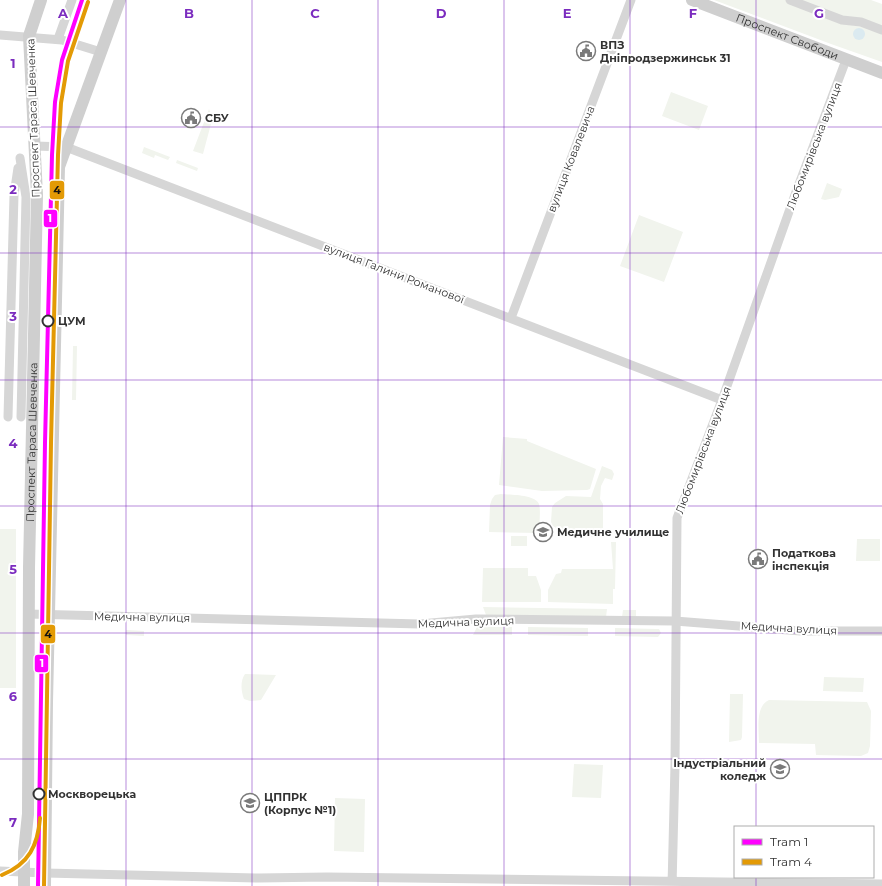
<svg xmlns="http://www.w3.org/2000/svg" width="882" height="886" viewBox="0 0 882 886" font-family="Montserrat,sans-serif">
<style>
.green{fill:#f1f4ed}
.water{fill:#dbeaf0}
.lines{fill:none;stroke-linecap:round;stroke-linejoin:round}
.street{stroke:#d6d6d6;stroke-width:9}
.secondary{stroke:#cfcfcf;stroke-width:12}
.tram-1-casing{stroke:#fff;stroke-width:7}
.tram-2-casing{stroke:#fff;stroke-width:7}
.tram-1{stroke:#f0f;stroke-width:4}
.tram-2{stroke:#e39a05;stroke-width:4}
.grid{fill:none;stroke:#7b2cbf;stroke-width:1;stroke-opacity:0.55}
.stop-dot{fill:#fff;stroke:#323232;stroke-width:2}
.labels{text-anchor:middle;stroke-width:4;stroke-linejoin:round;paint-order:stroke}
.street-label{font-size:11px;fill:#323232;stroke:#fff}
.poi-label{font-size:11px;font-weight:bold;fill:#323232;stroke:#fff;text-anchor:start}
.stop-label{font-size:11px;font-weight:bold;fill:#323232;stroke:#fff;text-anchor:start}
.grid-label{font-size:13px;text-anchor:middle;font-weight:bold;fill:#7b2cbf;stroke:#fff;stroke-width:4;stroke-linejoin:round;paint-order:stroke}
.line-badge{stroke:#fff;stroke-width:1.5}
.badge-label{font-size:11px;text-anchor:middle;font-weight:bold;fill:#fff}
.pale-badge-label{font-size:11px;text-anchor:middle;font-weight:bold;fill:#111}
</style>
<rect width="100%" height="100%" fill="#fff"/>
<path class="green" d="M 714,0 L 871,0 L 882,4 L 882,62 L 831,44 Z
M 671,92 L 708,106 L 699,130 L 662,116 Z
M 209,109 L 212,117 L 212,120 L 203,154 L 193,151 Z
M 144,147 L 170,157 L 168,160 L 155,155 L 154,158 L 142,153 Z
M 177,160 L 198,168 L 197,171 L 176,163 Z
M 827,183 L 842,189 L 839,197 L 825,200 L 821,199 Z
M 639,215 L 683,232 L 664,282 L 620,266 Z
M 73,346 L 77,346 L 76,400 L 72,400 Z
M 503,437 L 527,439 L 527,441 L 596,469 L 590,489 L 587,490 L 542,491 L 499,485 Z
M 602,466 L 612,470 L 614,474 L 612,480 L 605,478 L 601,486 L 600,499 L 603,504 L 603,536 L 569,537 L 569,531 L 558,529 L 553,526 L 551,522 L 552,507 L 555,503 L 566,496 L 591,497 Z
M 501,494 C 510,495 535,494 539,504 C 541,511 539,525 539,533 L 489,532 L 490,505 L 492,499 L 495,495 Z
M 0,529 L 16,529 L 16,688 L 0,688 Z
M 511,536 L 527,536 L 527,546 L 511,546 Z
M 857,539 L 880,539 L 880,561 L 856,561 Z
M 611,542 L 616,542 L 615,589 L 613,589 L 613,604 L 548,602 L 548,590 L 556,574 L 561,573 L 562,569 L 613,569 Z
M 483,568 L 528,568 L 528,576 L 536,576 L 541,590 L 541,602 L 482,602 Z
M 483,607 L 607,609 L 606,617 L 486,615 Z
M 623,610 L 636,610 L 636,617 L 622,617 Z
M 477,627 L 512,627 L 512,635 L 473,635 Z
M 528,627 L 588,628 L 588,636 L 528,635 Z
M 615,628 L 657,629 L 659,629 L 661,633 L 658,637 L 615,636 Z
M 126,630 L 144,631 L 144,636 L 126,635 Z
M 245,674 L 276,675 L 261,700 L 250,701 L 244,699 C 241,691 240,681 245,674 Z
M 824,677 L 864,678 L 863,692 L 823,691 Z
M 730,694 L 743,694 L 742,737 L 741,740 L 729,742 Z
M 769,700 L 867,702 L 871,711 L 870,746 L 868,753 L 861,756 L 816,755 L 815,744 L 759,743 C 759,730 755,706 769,700 Z
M 574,764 L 603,765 L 601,798 L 572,797 Z
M 335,798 L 365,799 L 364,852 L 334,851 Z"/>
<path class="water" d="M853 34a6 6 0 1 1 12 0a6 6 0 1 1-12 0Z"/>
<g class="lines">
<path class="street" d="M 790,0 L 842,20 L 861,22 L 882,30
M 0,35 L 62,40 L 101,52
M 58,39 L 72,0
M 35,146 L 66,147 L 722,400
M 20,158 L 26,197 L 21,417
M 511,318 L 631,0
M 8,417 L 14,195 L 18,168
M 28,614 L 420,624 L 476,619 L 675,621 L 801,631 L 882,631
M 0,871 L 45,873 L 259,878 L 327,877 L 882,884
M 672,886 L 675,765 L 677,518 L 722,400 L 796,192 L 846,60"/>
<g class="secondary">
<path id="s1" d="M 692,0 L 882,73"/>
<path id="s2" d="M 24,886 L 24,852 L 28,814 L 29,568 L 37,195 L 29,36 L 41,0"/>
<path d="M 45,886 L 47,702 L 59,167 L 120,0"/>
</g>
<defs>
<path id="tram-1" d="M 38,886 L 45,443 L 52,155 L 55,102 L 62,60 L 82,0"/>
<path id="tram-2" d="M 2,875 C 29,864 38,845 40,818
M 44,886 L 51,443 L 58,155 L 61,103 L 68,61 L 88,2"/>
</defs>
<use href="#tram-1" class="tram-1-casing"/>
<use href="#tram-2" class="tram-2-casing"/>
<use href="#tram-1" class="tram-1"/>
<use href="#tram-2" class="tram-2"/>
</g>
<path class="grid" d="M 126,0 L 126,886M 252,0 L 252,886M 378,0 L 378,886M 504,0 L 504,886M 630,0 L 630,886M 756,0 L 756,827M 0,127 L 882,127M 0,253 L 882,253M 0,380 L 882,380M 0,506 L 882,506M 0,633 L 882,633M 0,759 L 882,759M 756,877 L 756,886"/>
<defs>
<symbol id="civic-ring" viewBox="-11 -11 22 22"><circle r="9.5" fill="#fff" stroke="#7a7a7a" stroke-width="1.5"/><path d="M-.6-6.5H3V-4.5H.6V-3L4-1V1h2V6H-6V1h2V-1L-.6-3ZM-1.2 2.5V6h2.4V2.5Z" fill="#7a7a7a"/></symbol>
<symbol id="university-ring" viewBox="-11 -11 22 22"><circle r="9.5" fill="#fff" stroke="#7a7a7a" stroke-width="1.5"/><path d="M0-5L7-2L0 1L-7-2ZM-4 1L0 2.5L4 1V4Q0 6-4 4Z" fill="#7a7a7a"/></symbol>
</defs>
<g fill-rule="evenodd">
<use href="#civic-ring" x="575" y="40" width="22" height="22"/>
<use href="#civic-ring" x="180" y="107" width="22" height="22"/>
<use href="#university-ring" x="532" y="521" width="22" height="22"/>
<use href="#civic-ring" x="747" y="548" width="22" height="22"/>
<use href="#university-ring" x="769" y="758" width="22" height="22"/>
<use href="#university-ring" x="239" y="792" width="22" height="22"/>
</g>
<g class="stop-dot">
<circle cx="48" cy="321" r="5.5"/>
<circle cx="39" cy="794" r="5.5"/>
</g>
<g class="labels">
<g class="street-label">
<text dy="4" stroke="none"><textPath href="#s1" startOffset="102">Проспект Свободи</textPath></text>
<text transform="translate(33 118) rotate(-92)" y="4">Проспект Тараса Шевченка</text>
<text transform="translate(814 146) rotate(-69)" y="4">Любомирівська вулиця</text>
<text transform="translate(571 159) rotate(-69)" y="4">вулиця Ковалевича</text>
<text transform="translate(394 273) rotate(21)" y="4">вулиця Галини Романової</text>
<text dy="4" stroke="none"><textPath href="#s2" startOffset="444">Проспект Тараса Шевченка</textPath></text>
<text transform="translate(703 450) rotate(-69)" y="4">Любомирівська вулиця</text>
<text transform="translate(142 617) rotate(1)" y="4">Медична вулиця</text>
<text transform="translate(466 622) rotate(-2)" y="4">Медична вулиця</text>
<text transform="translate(789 628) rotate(3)" y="4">Медична вулиця</text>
</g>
<g class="poi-label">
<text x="600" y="49">ВПЗ<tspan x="600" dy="13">Дніпродзержинськ 31</tspan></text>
<text x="205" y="122">СБУ</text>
<text x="557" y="536">Медичне училище</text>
<text x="772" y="557">Податкова<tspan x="772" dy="13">інспекція</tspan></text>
<text x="766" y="767" text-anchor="end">Індустріальний<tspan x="766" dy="13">коледж</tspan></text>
<text x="264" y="801">ЦППРК<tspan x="264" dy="13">(Корпус №1)</tspan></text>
</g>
<g class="stop-label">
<text x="58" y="325">ЦУМ</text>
<text x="48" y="798">Москворецька</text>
</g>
</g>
<g class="grid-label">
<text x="63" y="18">A</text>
<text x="189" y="18">B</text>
<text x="315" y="18">C</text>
<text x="441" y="18">D</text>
<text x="567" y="18">E</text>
<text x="693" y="18">F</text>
<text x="819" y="18">G</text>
<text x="13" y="68">1</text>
<text x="13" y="194">2</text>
<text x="13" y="321">3</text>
<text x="13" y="448">4</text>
<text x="13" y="574">5</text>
<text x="13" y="701">6</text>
<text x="13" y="827">7</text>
</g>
<g class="line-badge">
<rect x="49" y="180" width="16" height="20" rx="4" fill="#e39a05"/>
<rect x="43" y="209" width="15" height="19" rx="4" fill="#f0f"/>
<rect x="40" y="624" width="16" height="20" rx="4" fill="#e39a05"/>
<rect x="34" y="654" width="15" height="19" rx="4" fill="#f0f"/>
</g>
<g class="badge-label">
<text x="50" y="222">1</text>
<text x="42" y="667">1</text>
</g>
<g class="pale-badge-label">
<text x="57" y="194">4</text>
<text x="48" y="638">4</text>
</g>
<rect x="734" y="826" width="140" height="52" fill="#ffffff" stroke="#adadad"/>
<rect x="742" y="839" width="20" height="6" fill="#ff00ff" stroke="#adadad"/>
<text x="770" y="846" font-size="12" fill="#323232">Tram 1</text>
<rect x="742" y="859" width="20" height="6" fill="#e39a05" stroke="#adadad"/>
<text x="770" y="866" font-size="12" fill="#323232">Tram 4</text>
</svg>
